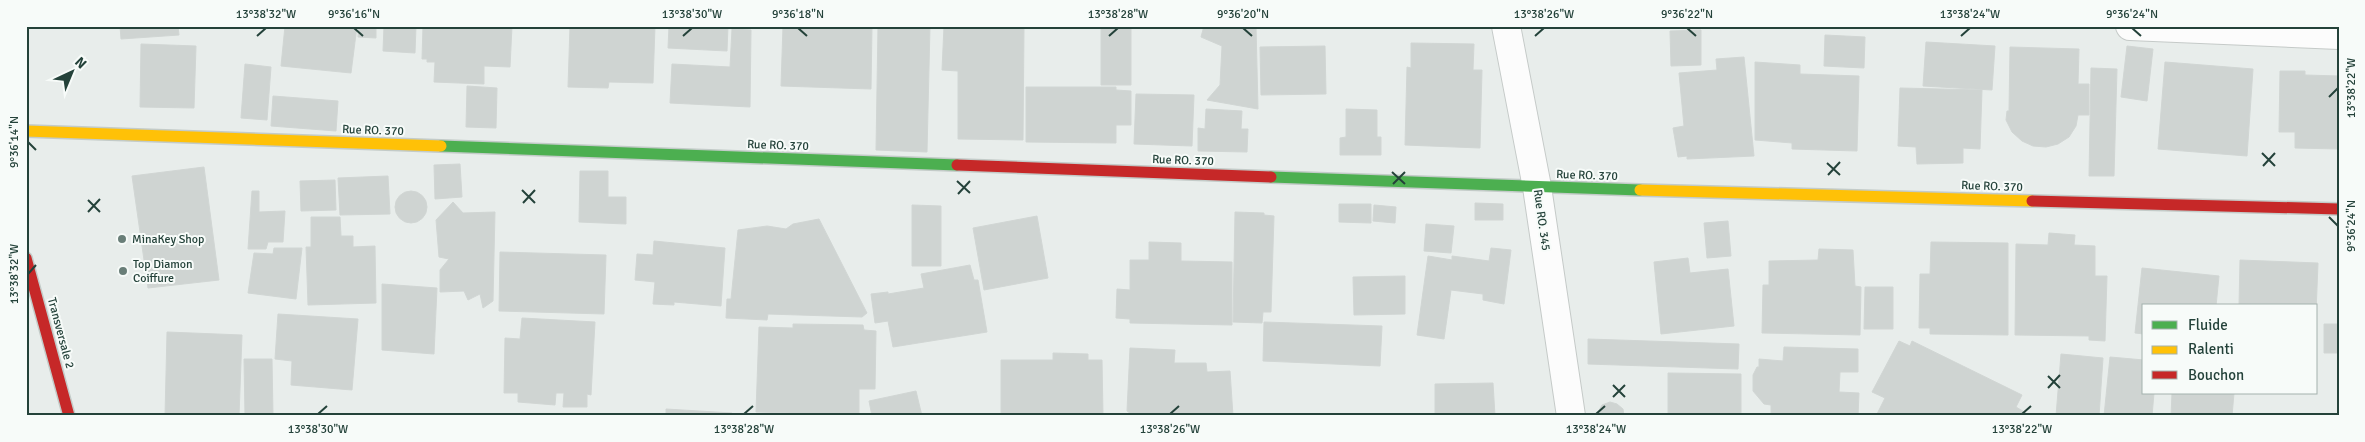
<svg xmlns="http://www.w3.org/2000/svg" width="2365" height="442" viewBox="0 0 2365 442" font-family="Signika,sans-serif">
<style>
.building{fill:#cfd4d2;stroke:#d1d6d4}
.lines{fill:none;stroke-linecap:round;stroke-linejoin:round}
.street-casing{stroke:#c5cac8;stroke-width:30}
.fast-casing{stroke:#c3cbc8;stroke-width:14}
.slow-casing{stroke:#c3cbc8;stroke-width:14}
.jam-casing{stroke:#c3cbc8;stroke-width:14}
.street{stroke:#fcfcfc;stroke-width:28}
.fast{stroke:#4caf50;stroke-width:11}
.slow{stroke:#ffc107;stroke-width:11}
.jam{stroke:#c62828;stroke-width:11}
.ticks{fill:none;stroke:#24423a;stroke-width:2}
.poi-dot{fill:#697e78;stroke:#f7fbf9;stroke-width:2}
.labels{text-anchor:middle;stroke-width:4;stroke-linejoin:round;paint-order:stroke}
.street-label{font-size:12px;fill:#24423a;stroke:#f7fbf9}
.poi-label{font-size:12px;fill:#24423a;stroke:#f7fbf9;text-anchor:start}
.neatline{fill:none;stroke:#24423a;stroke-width:2}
.ticks-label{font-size:12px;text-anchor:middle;fill:#24423a}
</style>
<rect width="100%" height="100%" fill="#e8edeb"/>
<path class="building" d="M 120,26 L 178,26 L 179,35 L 121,39 Z
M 285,26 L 357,26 L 351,73 L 281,66 Z
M 359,26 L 376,26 L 376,38 L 358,37 Z
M 384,26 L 416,26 L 415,53 L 383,51 Z
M 423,26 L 512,26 L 510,67 L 484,66 L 484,84 L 434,82 L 435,62 L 427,62 L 427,59 L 422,59 Z
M 570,26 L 655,26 L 653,83 L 609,82 L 608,88 L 568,87 Z
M 669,26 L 728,26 L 727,51 L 668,48 Z
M 783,26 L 872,26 L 871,89 L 781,86 Z
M 878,26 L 930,26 L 927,152 L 876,150 Z
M 944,26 L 1024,26 L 1023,140 L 958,139 L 958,71 L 942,70 Z
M 1101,26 L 1131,26 L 1131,85 L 1101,85 Z
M 1204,26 L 1256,26 L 1258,109 L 1207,100 L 1220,85 L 1222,46 L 1201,37 Z
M 732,29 L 751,30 L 750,107 L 670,103 L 672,64 L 730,67 Z
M 1701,30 L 1701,65 L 1671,66 L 1670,31 Z
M 1825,35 L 1865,37 L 1864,68 L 1824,66 Z
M 1926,42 L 1995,46 L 1992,90 L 1923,86 Z
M 1411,43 L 1474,44 L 1473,70 L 1482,70 L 1480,148 L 1405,145 L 1407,67 L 1411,68 Z
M 141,44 L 196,46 L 194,108 L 140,107 Z
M 1325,46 L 1326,94 L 1261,95 L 1260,47 Z
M 2127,46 L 2153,49 L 2147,101 L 2121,97 Z
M 2010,47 L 2079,49 L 2078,84 L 2089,84 L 2089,115 L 2078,115 L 2076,126 L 2069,137 L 2058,144 L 2046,147 L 2033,146 L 2022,141 L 2012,132 L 2006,120 L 2007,111 L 2009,111 Z
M 1744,57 L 1754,156 L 1687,159 L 1687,156 L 1678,157 L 1673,128 L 1684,126 L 1679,73 L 1717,70 L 1716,59 Z
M 1755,62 L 1800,65 L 1800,74 L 1859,76 L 1857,151 L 1792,149 L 1792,143 L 1755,140 Z
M 2165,62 L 2253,69 L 2247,156 L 2158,149 Z
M 245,64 L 271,67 L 267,120 L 241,118 Z
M 2091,68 L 2117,69 L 2114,176 L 2089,176 Z
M 2280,71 L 2305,71 L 2305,75 L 2339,76 L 2339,149 L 2295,148 L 2295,132 L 2279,132 Z
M 467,86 L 497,88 L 496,128 L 466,127 Z
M 1026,87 L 1116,87 L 1116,90 L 1131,91 L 1131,125 L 1116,125 L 1116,143 L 1026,142 Z
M 1900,88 L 1982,90 L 1980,149 L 1963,148 L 1963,163 L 1917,164 L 1916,147 L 1898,146 Z
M 1136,94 L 1194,95 L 1192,146 L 1134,144 Z
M 273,96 L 338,101 L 336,131 L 271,126 Z
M 1206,109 L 1242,111 L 1241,129 L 1248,129 L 1247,152 L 1198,151 L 1198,128 L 1205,129 Z
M 1346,109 L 1377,110 L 1377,137 L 1381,137 L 1381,155 L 1340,155 L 1340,138 L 1346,137 Z
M 460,164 L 462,197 L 435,199 L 434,165 Z
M 204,167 L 219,280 L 148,288 L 132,176 Z
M 580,171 L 608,171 L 608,197 L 626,197 L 626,224 L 579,222 Z
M 388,176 L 390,214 L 340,215 L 338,178 Z
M 335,180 L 336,210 L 301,211 L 300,181 Z
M395 207a16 16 0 1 1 32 0a16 16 0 1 1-32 0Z
M 252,191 L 259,191 L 259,212 L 285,211 L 283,242 L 268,242 L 266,249 L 248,249 Z
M 453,202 L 463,213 L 495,212 L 493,301 L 483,308 L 480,294 L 468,300 L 464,291 L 440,292 L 440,270 L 449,259 L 439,257 L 436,220 Z
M 1475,203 L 1503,204 L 1503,220 L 1475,220 Z
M 1339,204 L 1371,204 L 1371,223 L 1339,222 Z
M 912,205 L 941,206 L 941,266 L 912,266 Z
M 1374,205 L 1396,207 L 1395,223 L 1373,221 Z
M 1235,212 L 1264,213 L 1264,215 L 1274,216 L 1271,312 L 1263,312 L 1262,323 L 1233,322 Z
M 1037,216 L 1048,278 L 984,290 L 973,228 Z
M 311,217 L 340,217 L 341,236 L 353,236 L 353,247 L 375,246 L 376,303 L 308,305 L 306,247 L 311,247 Z
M 819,219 L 867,313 L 862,317 L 768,314 L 767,320 L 726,318 L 727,299 L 731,299 L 738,230 L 767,226 L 786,229 L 793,224 Z
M 1728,221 L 1731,256 L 1707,258 L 1704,223 Z
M 1426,224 L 1454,226 L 1451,253 L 1424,251 Z
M 2049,233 L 2075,235 L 2074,245 L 2095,246 L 2095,276 L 2107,276 L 2105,341 L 2089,340 L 2089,336 L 2015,335 L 2016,244 L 2048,245 Z
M 654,241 L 725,248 L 721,306 L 674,302 L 674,305 L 653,304 L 655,282 L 635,280 L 637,254 L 653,255 Z
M 1149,242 L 1181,243 L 1181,261 L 1232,262 L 1232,325 L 1130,323 L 1130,319 L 1116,318 L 1117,289 L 1130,290 L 1130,260 L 1149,260 Z
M 1931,242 L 2008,243 L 2008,335 L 1930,334 L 1930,328 L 1919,328 L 1920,274 L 1930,274 Z
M 274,248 L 302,248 L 296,299 L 248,293 L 254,253 L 273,254 Z
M 1491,248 L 1511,250 L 1504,304 L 1483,300 L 1483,294 L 1451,290 L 1444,339 L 1417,335 L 1428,256 L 1452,260 L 1452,256 L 1489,261 Z
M 1819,249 L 1853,250 L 1855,286 L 1861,287 L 1860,335 L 1762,333 L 1763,285 L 1769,285 L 1769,261 L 1818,260 Z
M 500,252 L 606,255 L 604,314 L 499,311 Z
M 1688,258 L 1690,273 L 1728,269 L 1734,326 L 1661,334 L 1654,262 Z
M 2240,260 L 2318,263 L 2316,313 L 2316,306 L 2239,306 Z
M 970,265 L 974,280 L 978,280 L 987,332 L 893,347 L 888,321 L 875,323 L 871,294 L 888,292 L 888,294 L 924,288 L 921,274 Z
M 2142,268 L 2219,276 L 2216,306 L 2144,306 L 2144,334 L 2135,333 Z
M 1405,276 L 1405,314 L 1354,315 L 1353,277 Z
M 382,284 L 437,288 L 434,354 L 382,350 Z
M 1865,287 L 1893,287 L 1893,329 L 1864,329 Z
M 278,314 L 358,319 L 352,390 L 291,385 L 292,361 L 275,359 Z
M 522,318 L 595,322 L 591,395 L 587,394 L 587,407 L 563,407 L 564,393 L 556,393 L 555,405 L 518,402 L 518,393 L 504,393 L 505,338 L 520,339 Z
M 1264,322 L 1382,326 L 1380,366 L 1263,361 Z
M 793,324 L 863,325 L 864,330 L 876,331 L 875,389 L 859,389 L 859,416 L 789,416 L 789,413 L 756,412 L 759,327 L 793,328 Z
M 2324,324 L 2339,324 L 2339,353 L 2324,353 Z
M 167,332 L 242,335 L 239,416 L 165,416 Z
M 1588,339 L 1739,344 L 1738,369 L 1588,364 Z
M 1899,341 L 1910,346 L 1912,341 L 2022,395 L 2016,407 L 2026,413 L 2025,416 L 1876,416 L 1885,398 L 1872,392 Z
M 1784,347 L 1858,349 L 1858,372 L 1840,372 L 1839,392 L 1859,393 L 1858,416 L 1771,416 L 1771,405 L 1764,404 L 1753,391 L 1753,375 L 1757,367 L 1759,367 L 1759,359 L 1783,361 Z
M 1130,348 L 1175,350 L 1174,363 L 1206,363 L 1207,372 L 1230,371 L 1233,416 L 1134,416 L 1127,411 Z
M 1053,353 L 1088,354 L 1088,360 L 1102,360 L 1103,416 L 1001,416 L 1001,360 L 1053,360 Z
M 2061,354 L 2103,358 L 2099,416 L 2056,416 Z
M 2110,357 L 2144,360 L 2144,393 L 2154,393 L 2152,416 L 2104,416 Z
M 244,359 L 272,359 L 273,416 L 245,416 Z
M 1668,373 L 1741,374 L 1741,416 L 1658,416 L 1668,414 Z
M 1493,383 L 1495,416 L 1420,416 L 1435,414 L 1435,384 Z
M 916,391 L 922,416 L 872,416 L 869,401 Z
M 2172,393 L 2234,393 L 2232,416 L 2171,416 Z
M 1610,402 L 1617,404 L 1623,409 L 1624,416 L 1596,416 L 1602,405 Z
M 666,409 L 732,413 L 731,416 L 666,416 Z"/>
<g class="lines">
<defs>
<path id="street" d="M 1506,26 L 1537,187 L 1571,416
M 2130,26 L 2339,35"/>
<path id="fast" d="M 441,146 L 957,165
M 1271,177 L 1640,190"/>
<path id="slow" d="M 26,131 L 441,146
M 1640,190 L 2032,201"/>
<path id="jam" d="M 957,165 L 1271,177
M 2032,201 L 2339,209
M 26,258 L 69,416"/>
</defs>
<use href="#street" class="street-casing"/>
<use href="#fast" class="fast-casing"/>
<use href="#slow" class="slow-casing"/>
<use href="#jam" class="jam-casing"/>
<use href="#street" class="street"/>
<use href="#fast" class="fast"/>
<use href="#slow" class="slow"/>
<use href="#jam" class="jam"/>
</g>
<path class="ticks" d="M 354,28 L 363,36M 798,28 L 807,36M 1243,28 L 1252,36M 1687,28 L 1696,36M 2132,28 L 2141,36M 257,36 L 266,28M 683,36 L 692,28M 1109,36 L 1118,28M 1535,36 L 1544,28M 1961,36 L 1970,28M 2329,97 L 2338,88M 28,142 L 36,150M 2262,153 L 2275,166M 1827,163 L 1840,175M 2263,166 L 2275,153M 1392,172 L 1405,184M 1828,175 L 1840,162M 957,181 L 970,193M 1393,184 L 1405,172M 522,190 L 535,203M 958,194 L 970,181M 88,200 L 100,212M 523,203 L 535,190M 88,212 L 100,199M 2329,217 L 2338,226M 28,274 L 36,265M 2048,376 L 2060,388M 1613,385 L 1625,397M 2048,388 L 2060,375M 1613,397 L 1625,385M 318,414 L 327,406M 744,414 L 753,406M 1170,414 L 1179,406M 1596,414 L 1605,406M 2022,414 L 2031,406"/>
<g class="poi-dot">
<circle cx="122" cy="239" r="5"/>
<circle cx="123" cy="271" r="5"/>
</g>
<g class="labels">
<g class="street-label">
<text transform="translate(373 130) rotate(2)" y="4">Rue RO. 370</text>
<text transform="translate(778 145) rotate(2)" y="4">Rue RO. 370</text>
<text transform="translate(1183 160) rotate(2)" y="4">Rue RO. 370</text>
<text transform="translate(1587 175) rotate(2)" y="4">Rue RO. 370</text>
<text transform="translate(1992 186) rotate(2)" y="4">Rue RO. 370</text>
<text transform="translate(1542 220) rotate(82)" y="4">Rue RO. 345</text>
<text transform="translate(61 333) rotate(75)" y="4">Transversale 2</text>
</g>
<g class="poi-label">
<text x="132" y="243">MinaKey Shop</text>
<text x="133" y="268">Top Diamon<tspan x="133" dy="14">Coiffure</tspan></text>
</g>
</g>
<rect width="2365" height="442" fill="none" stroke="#f7fbf9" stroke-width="55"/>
<rect x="2142" y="304" width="175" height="90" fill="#f7fbf9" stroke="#a3b1ad"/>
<rect x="2152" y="321" width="25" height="8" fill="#4caf50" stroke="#a3b1ad"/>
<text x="2188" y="330" font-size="15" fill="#24423a">Fluide</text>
<rect x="2152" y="346" width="25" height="8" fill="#ffc107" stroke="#a3b1ad"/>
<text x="2188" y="354" font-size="15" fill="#24423a">Ralenti</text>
<rect x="2152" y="371" width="25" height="8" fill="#c62828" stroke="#a3b1ad"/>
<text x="2188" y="380" font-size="15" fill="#24423a">Bouchon</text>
<g transform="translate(72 72) rotate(44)" stroke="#f7fbf9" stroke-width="4" paint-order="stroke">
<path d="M0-4L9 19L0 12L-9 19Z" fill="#24423a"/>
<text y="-8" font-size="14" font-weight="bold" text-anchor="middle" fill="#24423a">N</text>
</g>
<rect x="28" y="28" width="2310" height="386" class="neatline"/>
<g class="ticks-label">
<text x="266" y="18">13°38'32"W</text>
<text x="354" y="18">9°36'16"N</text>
<text x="692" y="18">13°38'30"W</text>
<text x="798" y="18">9°36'18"N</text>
<text x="1118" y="18">13°38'28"W</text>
<text x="1243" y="18">9°36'20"N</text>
<text x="1544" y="18">13°38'26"W</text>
<text x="1687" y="18">9°36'22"N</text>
<text x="1970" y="18">13°38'24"W</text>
<text x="2132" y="18">9°36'24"N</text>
<text transform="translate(2351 88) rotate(-90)" y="4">13°38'22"W</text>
<text transform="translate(14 142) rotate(-90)" y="4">9°36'14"N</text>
<text transform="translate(2351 226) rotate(-90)" y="4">9°36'24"N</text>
<text transform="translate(14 274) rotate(-90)" y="4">13°38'32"W</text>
<text x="318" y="433">13°38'30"W</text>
<text x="744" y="433">13°38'28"W</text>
<text x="1170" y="433">13°38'26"W</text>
<text x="1596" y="433">13°38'24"W</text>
<text x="2022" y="433">13°38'22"W</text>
</g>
</svg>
